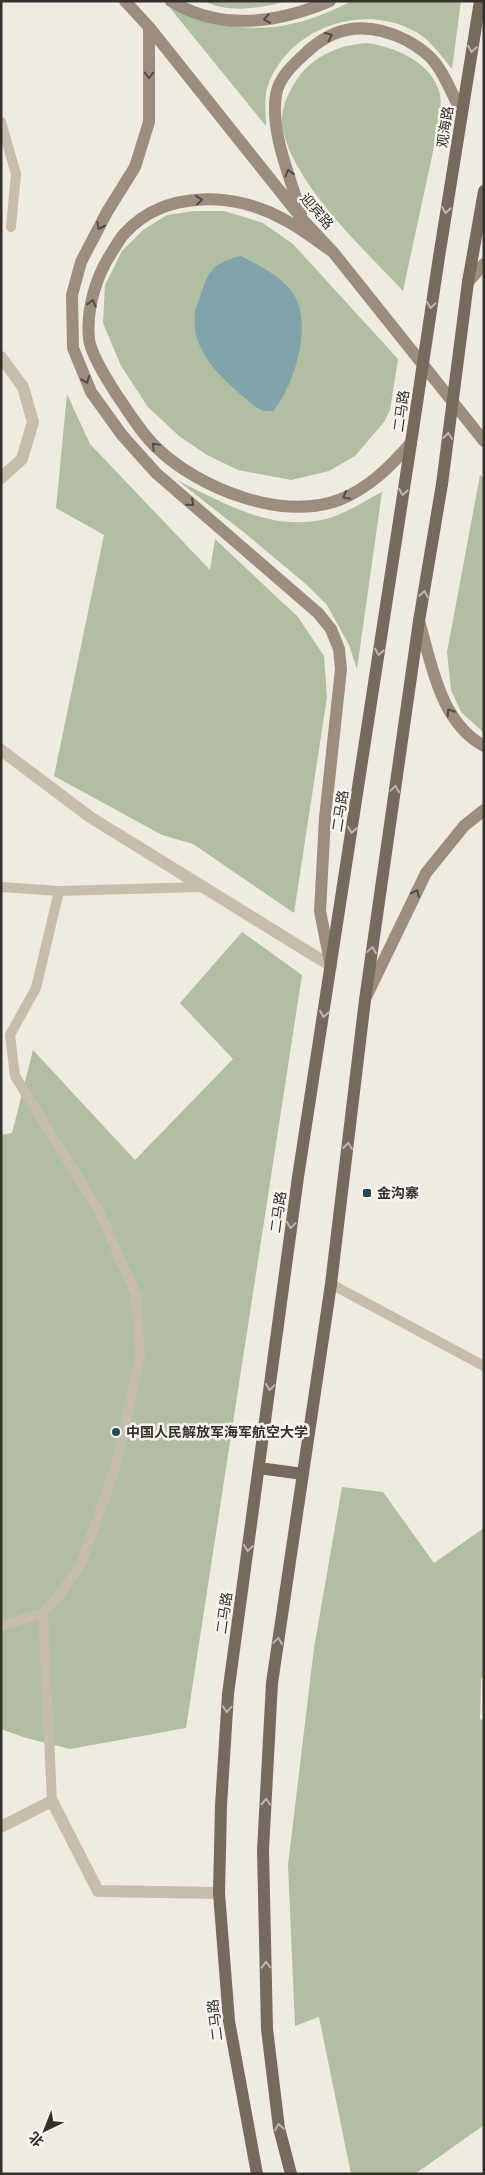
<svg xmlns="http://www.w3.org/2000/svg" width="485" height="2175" viewBox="0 0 485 2175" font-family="'Varela Round','Noto Sans SC',sans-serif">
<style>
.green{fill:#b0bea1}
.water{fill:#82a3aa}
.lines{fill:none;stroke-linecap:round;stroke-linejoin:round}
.service{stroke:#c7bdad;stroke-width:10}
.minor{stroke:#c7bdad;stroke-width:12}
.secondary{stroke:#9b8d7f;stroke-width:12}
.primary{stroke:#76695e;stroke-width:12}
.primary-bridge{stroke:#76695e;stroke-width:12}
.oneway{stroke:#544c44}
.oneway2{stroke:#beb5ac}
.poi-dot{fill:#254953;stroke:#f8f4ec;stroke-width:2}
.labels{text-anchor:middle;stroke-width:5;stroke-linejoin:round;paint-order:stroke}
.street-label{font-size:14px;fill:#36302b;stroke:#f8f4ec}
.poi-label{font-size:14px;font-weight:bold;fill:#36302b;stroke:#f8f4ec;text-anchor:start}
</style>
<rect width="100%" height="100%" fill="#f0ebe0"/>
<path class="green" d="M 204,1 L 288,1 C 260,8 230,14 204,1 Z
M 352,1 L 461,1 L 452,69 C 442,57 432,42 418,33 C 364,1 287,27 267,88 C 264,99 266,115 266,126 L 170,8 C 239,36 286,35 352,1 Z
M 367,43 C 394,47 430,61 439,91 C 442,99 440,111 440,119 L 403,291 C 363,248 297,188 283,131 C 278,113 288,92 298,78 C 315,55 339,45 367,43 Z
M 194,211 L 224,211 L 263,223 L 293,244 L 398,359 L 390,410 L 384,422 L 355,456 L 329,471 L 291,480 L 238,470 L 207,455 L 179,436 L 148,407 L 121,366 L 103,323 L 105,285 L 122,251 L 143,230 L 167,215 Z
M 67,394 L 90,444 L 210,570 L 215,539 L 298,617 L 324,656 L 327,697 L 294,913 L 193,844 L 162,835 L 54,776 L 104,535 L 56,508 Z
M 480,475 L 484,479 L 484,733 L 461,712 L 451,690 L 447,652 Z
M 177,480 C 225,504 272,532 326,519 C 346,514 364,501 382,492 L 357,669 L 349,645 L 327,605 L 307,585 L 246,534 Z
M 242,932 L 302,975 L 186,1728 L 70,1749 L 26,1738 L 1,1729 L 1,1135 L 12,1133 L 33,1050 L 135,1160 L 233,1059 L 180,1003 Z
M 342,1487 L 383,1492 L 434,1563 L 484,1528 L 484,1676 L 481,1679 L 480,1719 L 484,1721 L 484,2125 L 415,2174 L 351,2174 L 319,2017 L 295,2026 L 288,1865 L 314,1648 Z"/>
<path class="water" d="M 241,256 C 260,266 279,275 292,292 C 314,321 295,386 273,411 L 264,411 L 257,408 C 230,385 189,355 195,313 C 196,306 200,298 202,291 C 210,267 217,262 241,256 Z"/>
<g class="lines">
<path class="service" d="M 1,122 L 16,174 L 11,227
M 1,887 L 59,891 L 201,887
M 331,1284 L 484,1366
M 43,1613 L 52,1801
M 1,1626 L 43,1613 L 61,1593 L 81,1564 L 117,1462 L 140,1356 L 136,1295 L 99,1211 L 15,1076 L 10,1035 L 36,988 L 59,891"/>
<path class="minor" d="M 1,357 L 23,387 L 33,422 L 22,459 L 1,478
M 1,750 L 90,817 L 331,966
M 1,1827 L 52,1801 L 98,1891 L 219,1893"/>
<path class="secondary" d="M 125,1 L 149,27 L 303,220 L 333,252 L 484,441
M 171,1 C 222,32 278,23 330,1
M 149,27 L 149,122 L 135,167 L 107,212 L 81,262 L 72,295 L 73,348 L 91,392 L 122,435 L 156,473 L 318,613 L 331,629 L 339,649 L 341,669 L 325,818 L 320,911 L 330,962
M 301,213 C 290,177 270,132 276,95 C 279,76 296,62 309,50 C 339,23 372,23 406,40 C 417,46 429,54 436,64 C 447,79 454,98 462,114
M 333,252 C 317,241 302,229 285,220 C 237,192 165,189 125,233 C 120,238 116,246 112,252 C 96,276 86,310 89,339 C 91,356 115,393 125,407 C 135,422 145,437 158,449 C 200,489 282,521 339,500 C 368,489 391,466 411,443
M 468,282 L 484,264
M 419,621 C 432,665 440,722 484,746
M 367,995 L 426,873 L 464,826 L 484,810"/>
<path class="primary" d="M 439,257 L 480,1
M 468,282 L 484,191
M 259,1468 L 303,1474
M 257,2174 L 229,2021 L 219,1893 L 221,1806 L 228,1694 L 298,1177 L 411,443
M 291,2174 L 279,2128 L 267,2029 L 263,1850 L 272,1683 L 331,1284 L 365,1000 L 419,621 L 442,484"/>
<path class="primary-bridge" d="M 411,443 L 439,257
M 442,484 L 468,282"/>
</g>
<defs><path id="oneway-chevron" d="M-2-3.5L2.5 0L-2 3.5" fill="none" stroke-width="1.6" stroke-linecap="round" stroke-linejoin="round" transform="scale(1.25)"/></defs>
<g class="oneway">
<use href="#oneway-chevron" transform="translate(267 19) rotate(170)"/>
<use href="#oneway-chevron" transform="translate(329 36) rotate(-25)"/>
<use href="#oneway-chevron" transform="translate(149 75) rotate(90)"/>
<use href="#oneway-chevron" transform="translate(289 173) rotate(-107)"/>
<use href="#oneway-chevron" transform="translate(199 200) rotate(-6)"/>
<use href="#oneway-chevron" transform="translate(100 226) rotate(117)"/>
<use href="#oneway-chevron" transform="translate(92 303) rotate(-76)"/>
<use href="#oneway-chevron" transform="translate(86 380) rotate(68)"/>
<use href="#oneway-chevron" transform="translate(155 446) rotate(-134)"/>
<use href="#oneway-chevron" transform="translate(346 496) rotate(151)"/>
<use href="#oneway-chevron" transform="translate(191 503) rotate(41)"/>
<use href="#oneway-chevron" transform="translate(450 712) rotate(-123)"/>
<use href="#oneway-chevron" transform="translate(416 893) rotate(-64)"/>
</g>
<g class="oneway2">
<use href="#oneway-chevron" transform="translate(472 49) rotate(99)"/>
<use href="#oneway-chevron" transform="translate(446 210) rotate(99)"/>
<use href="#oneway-chevron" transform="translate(431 305) rotate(98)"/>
<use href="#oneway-chevron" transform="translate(448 436) rotate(-83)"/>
<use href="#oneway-chevron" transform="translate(403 492) rotate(99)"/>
<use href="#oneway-chevron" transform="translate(424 594) rotate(-81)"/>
<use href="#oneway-chevron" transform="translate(379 652) rotate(99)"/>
<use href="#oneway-chevron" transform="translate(395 789) rotate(-82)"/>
<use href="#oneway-chevron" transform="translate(352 830) rotate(99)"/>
<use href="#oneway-chevron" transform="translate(372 950) rotate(-82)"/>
<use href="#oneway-chevron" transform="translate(324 1014) rotate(99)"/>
<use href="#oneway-chevron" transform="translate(348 1146) rotate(-83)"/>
<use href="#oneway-chevron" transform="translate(291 1225) rotate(98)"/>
<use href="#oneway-chevron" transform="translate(270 1387) rotate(98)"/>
<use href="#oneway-chevron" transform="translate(248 1548) rotate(98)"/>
<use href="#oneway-chevron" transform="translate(278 1641) rotate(-82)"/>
<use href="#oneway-chevron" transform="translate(227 1709) rotate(94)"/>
<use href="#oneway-chevron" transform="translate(266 1802) rotate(-87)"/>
<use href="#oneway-chevron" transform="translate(266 1965) rotate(-91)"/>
<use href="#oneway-chevron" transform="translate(279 2127) rotate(-100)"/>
</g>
<g class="poi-dot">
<rect x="362" y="1188" width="10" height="10" rx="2.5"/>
<circle cx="116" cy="1432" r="5"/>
</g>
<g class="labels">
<g class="street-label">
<text transform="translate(445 127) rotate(-81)" y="5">观海路</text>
<text transform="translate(317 211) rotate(49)" y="5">迎宾路</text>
<text transform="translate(401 411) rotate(-82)" y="5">二马路</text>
<text transform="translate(340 811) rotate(-81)" y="5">二马路</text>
<text transform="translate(278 1212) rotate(-82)" y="5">二马路</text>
<text transform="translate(224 1613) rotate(-82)" y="5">二马路</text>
<text transform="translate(215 2020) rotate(-97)" y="5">二马路</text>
</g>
<g class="poi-label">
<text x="377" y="1198">金沟寨</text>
<text x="126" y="1437">中国人民解放军海军航空大学</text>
</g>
</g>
<rect width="485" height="2175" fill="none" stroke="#36302b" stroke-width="5"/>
<g transform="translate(45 2130) rotate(223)" stroke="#f8f4ec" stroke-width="4" paint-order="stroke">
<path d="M0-4L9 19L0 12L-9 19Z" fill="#36302b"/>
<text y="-8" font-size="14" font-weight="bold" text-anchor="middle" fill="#36302b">北</text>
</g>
</svg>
